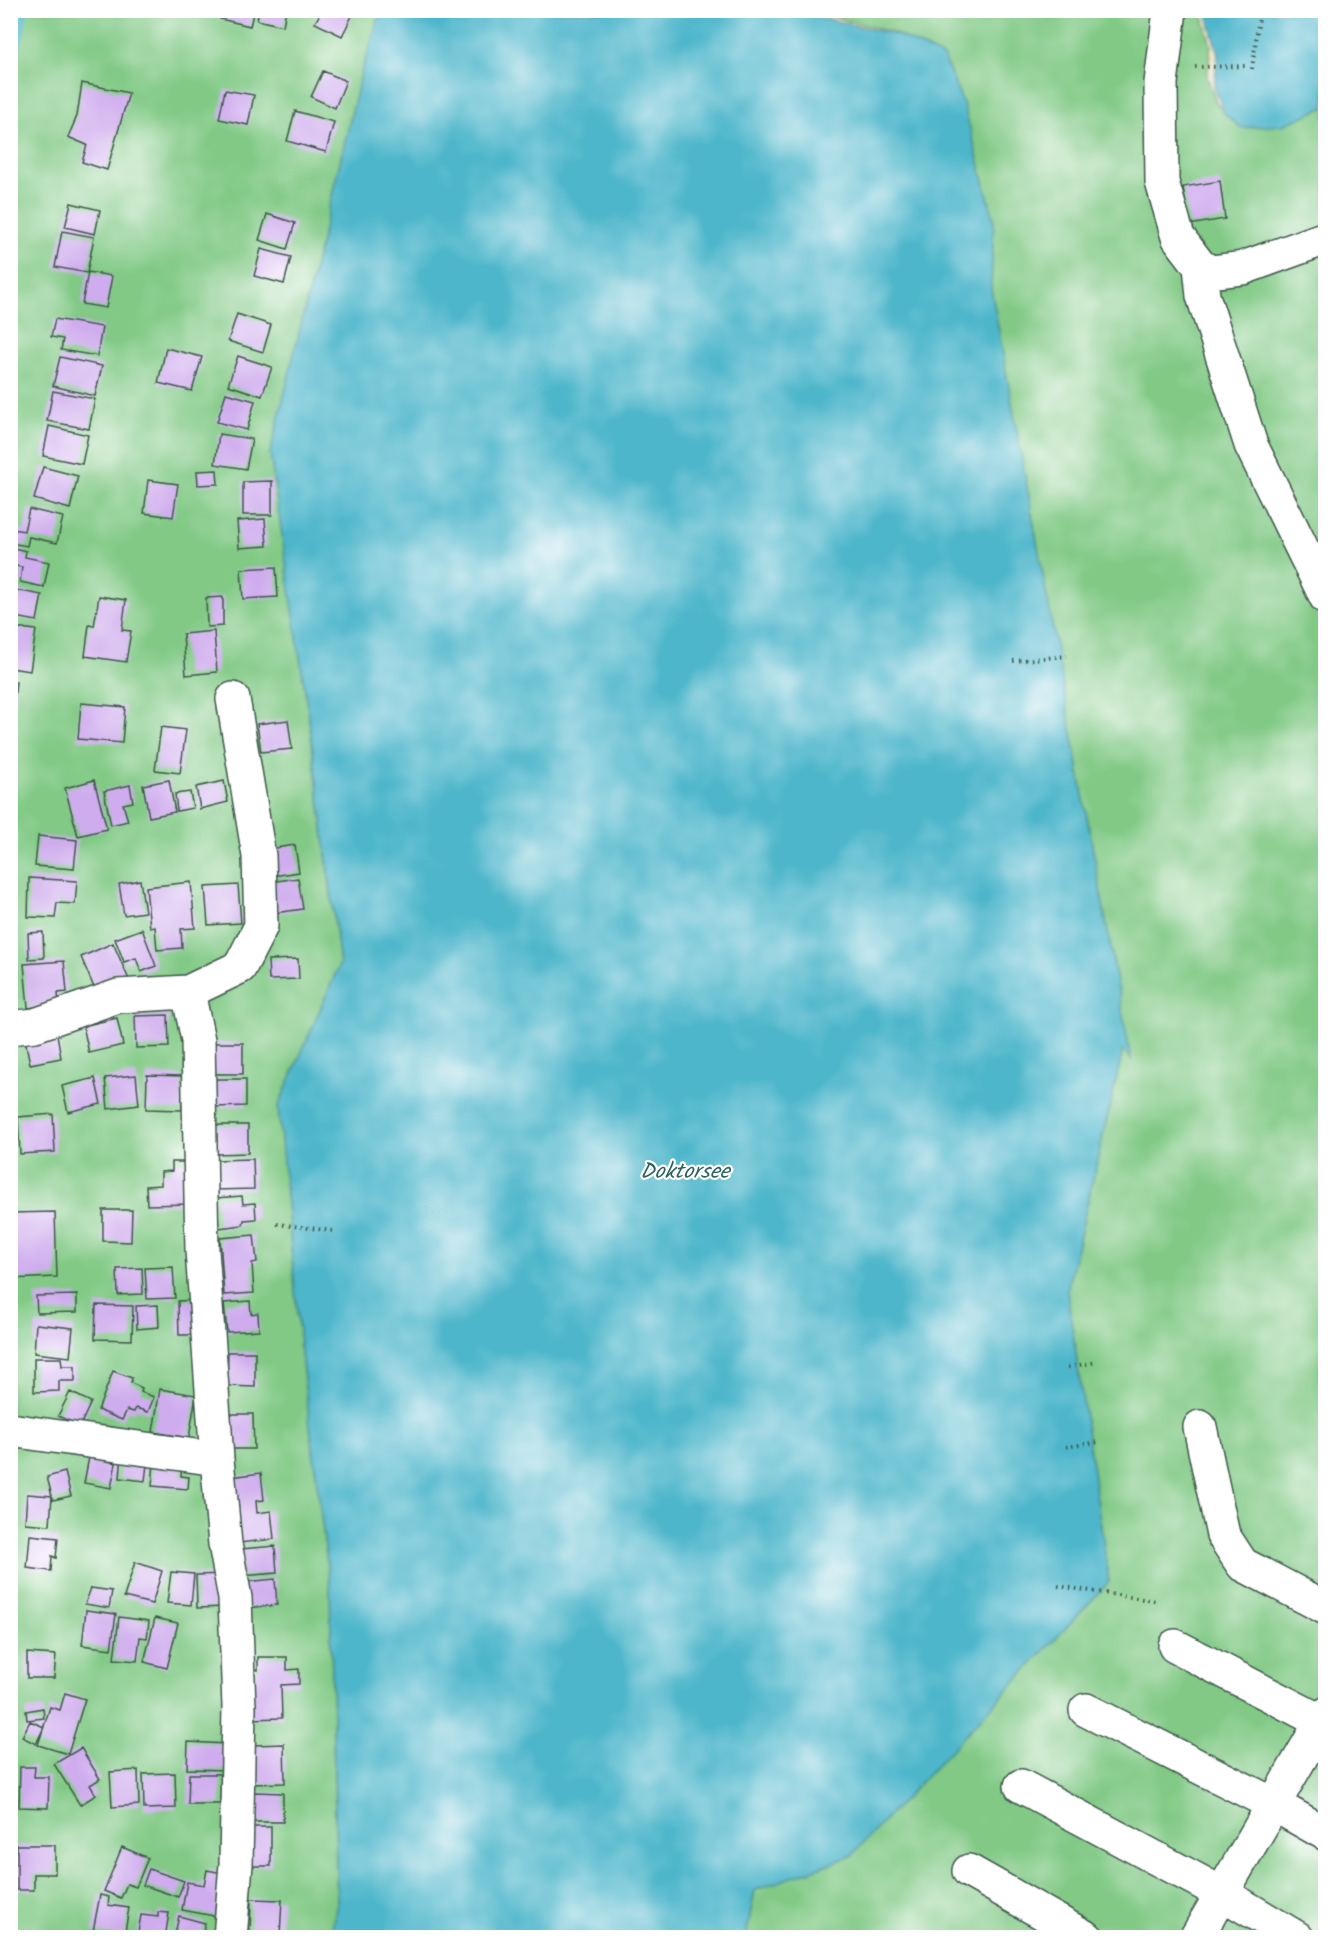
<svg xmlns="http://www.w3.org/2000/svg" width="1336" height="1948" viewBox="0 0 1336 1948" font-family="Kalam,sans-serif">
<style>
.green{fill:#81c985;stroke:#50835c;stroke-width:1.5}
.water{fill:#4db6cb;stroke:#367a80;stroke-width:1.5}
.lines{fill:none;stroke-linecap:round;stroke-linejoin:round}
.stream{stroke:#4db6cb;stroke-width:9}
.building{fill:#cfaced}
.minor-casing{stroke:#3d5649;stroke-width:36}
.path{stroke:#3d5649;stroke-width:4;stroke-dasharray:1.5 4.5;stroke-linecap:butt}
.minor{stroke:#fff;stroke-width:33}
.labels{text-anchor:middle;stroke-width:4.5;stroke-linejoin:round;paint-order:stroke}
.water-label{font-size:22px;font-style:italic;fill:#2d6161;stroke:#fff}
</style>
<rect width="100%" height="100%" fill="#fff"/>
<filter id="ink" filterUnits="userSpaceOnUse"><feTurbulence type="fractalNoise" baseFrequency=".0167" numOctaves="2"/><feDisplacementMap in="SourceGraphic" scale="12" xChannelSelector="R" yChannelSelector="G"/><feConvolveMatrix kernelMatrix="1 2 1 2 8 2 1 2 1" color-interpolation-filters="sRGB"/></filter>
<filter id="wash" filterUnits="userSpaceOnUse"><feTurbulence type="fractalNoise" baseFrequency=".008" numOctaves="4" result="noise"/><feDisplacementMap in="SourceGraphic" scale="24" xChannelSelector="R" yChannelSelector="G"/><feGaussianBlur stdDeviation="1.35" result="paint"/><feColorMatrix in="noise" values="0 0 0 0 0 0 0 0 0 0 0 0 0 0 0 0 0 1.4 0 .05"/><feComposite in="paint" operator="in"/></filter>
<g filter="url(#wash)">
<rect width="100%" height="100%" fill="#e9e3c3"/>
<path class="green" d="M 11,11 L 381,11 L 361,74 L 309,719 L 340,964 L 278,1107 L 301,1354 L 330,1587 L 337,1904 L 330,1937 L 11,1938 Z
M 811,11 L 1201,11 L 1211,45 L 1207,77 L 1217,104 L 1233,119 L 1325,94 L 1325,1937 L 739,1938 L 749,1888 L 1060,1289 L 937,54 L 892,32 Z"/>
<path class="water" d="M 381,11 L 792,11 L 898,35 L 944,57 L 964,106 L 994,219 L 991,288 L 1131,1059 L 1123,1050 L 1067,1291 L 1109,1582 L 851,1856 L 755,1890 L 746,1937 L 330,1937 L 337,1904 L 330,1587 L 301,1354 L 278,1107 L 340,963 L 309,719 L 270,454 L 361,74 Z
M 1210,11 L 1325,11 L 1325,107 L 1283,125 L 1241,128 L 1224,113 L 1214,86 L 1218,54 L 1208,19 Z"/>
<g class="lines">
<path class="stream" d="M 10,66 L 14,58 L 24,10"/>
</g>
<g id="blocks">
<path class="building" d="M 222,10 L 254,10 L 250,26 L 220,19 Z
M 259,10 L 286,10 L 283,26 L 257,20 Z
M 322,10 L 355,10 L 342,36 L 315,23 Z
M 323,71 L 346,81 L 335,108 L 311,97 Z
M 82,83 L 129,93 L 107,170 L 82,162 L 87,145 L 68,137 L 77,116 Z
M 225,90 L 254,95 L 248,125 L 219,119 Z
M 295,111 L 334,122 L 326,152 L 287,141 Z
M 1220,181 L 1225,219 L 1189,225 L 1183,187 Z
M 71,203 L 100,210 L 95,234 L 65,227 Z
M 267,214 L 295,223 L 287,249 L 259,240 Z
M 62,231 L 94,237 L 87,273 L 55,267 Z
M 261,249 L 291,257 L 284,284 L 254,276 Z
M 88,272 L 112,276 L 106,308 L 82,304 Z
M 237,314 L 271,325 L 263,352 L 228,341 Z
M 55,319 L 102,327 L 97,356 L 61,350 L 63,339 L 51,337 Z
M 166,348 L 202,357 L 192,391 L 158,383 Z
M 238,356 L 272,367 L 262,396 L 228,385 Z
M 60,357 L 102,366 L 95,396 L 53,386 Z
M 53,391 L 95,399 L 89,429 L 47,421 Z
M 226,393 L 255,401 L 247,430 L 217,422 Z
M 49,426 L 88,435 L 82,464 L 43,456 Z
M 219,434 L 252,439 L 246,469 L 215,464 Z
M 43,467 L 78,476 L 70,509 L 34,499 Z
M 217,470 L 218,484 L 198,485 L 197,471 Z
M 148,480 L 178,484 L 173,517 L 144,513 Z
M 272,481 L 272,515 L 243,515 L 243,482 Z
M 29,509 L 63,517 L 57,543 L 29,537 L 27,546 L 10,543 L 13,529 L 24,531 Z
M 265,519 L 267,546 L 239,548 L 237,521 Z
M 10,547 L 26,551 L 25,557 L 49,562 L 44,587 L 20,582 L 22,567 L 10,565 Z
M 276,567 L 278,597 L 243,599 L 241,569 Z
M 15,590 L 42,595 L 37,621 L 10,616 Z
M 99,596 L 126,600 L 122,630 L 131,631 L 126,662 L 85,656 L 89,625 L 94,626 Z
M 223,597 L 223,626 L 207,627 L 206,598 Z
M 10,627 L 36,630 L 30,671 L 10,668 Z
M 214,631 L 217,672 L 186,675 L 183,634 Z
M 10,681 L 16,682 L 13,713 L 10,713 Z
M 81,703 L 125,707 L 122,743 L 78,739 Z
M 288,720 L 292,749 L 261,752 L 257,724 Z
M 161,727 L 186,730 L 180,773 L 155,770 Z
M 94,780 L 107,829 L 78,836 L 65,788 Z
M 169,780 L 175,812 L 149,817 L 143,785 Z
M 224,781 L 228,802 L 200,809 L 196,787 Z
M 130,785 L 133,802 L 123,804 L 128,821 L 111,825 L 104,791 Z
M 190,792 L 193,808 L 177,811 L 175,794 Z
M 38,836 L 77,840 L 74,869 L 35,866 Z
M 295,845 L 299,872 L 273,876 L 269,849 Z
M 29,878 L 77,881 L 75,904 L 57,903 L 55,918 L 28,917 Z
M 298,878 L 303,909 L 275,913 L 270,882 Z
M 140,880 L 145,912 L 124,915 L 119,884 Z
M 191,882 L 195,928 L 181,929 L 182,948 L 157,950 L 155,927 L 150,928 L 146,887 Z
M 238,885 L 241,923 L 208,925 L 205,887 Z
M 142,929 L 156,966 L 141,972 L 136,958 L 124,962 L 115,939 Z
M 43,932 L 44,958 L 29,959 L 28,933 Z
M 113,943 L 130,982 L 98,997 L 81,957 Z
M 298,959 L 299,979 L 269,980 L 268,960 Z
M 64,961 L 67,992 L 58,993 L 59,1005 L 28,1008 L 24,964 Z
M 168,1015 L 169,1047 L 136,1048 L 135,1016 Z
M 117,1018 L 123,1045 L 89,1053 L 83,1026 Z
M 57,1034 L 61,1058 L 30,1064 L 25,1039 Z
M 209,1043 L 243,1043 L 243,1074 L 210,1074 Z
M 136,1075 L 139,1105 L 108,1109 L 105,1078 Z
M 147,1075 L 182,1076 L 182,1110 L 146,1109 Z
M 95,1078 L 101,1104 L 68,1112 L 62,1086 Z
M 214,1079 L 246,1079 L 246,1106 L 215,1107 Z
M 53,1114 L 55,1152 L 20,1154 L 18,1117 Z
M 215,1125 L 248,1125 L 248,1153 L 215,1154 Z
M 253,1159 L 254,1189 L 215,1190 L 214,1160 Z
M 172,1162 L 188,1162 L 189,1204 L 147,1205 L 146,1186 L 161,1185 L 161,1172 L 172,1171 Z
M 242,1196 L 243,1204 L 255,1203 L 256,1219 L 244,1220 L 243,1225 L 219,1228 L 216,1198 Z
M 103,1210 L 132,1210 L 131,1242 L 103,1241 Z
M 55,1212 L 57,1277 L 10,1279 L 10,1213 Z
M 254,1235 L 257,1262 L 252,1263 L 254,1293 L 224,1295 L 220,1238 Z
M 173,1267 L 175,1298 L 147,1299 L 145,1268 Z
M 142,1268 L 143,1294 L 118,1295 L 117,1269 Z
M 77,1295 L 77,1312 L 37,1313 L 36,1296 Z
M 197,1300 L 197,1335 L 179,1335 L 178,1301 Z
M 250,1301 L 251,1314 L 258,1313 L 259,1330 L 227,1332 L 224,1303 Z
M 96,1305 L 133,1306 L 132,1340 L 95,1339 Z
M 158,1305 L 159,1327 L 137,1329 L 136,1306 Z
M 36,1324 L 73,1328 L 70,1357 L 34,1353 Z
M 228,1352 L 255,1352 L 255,1387 L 227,1386 Z
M 34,1358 L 61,1358 L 62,1366 L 75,1366 L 75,1381 L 59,1381 L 59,1391 L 34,1392 Z
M 113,1371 L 132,1378 L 131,1383 L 142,1388 L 141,1392 L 154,1397 L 148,1412 L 136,1408 L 134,1412 L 127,1410 L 122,1420 L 98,1410 Z
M 160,1389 L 196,1395 L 189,1438 L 153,1432 Z
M 70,1392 L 91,1402 L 80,1426 L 58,1416 Z
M 226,1414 L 253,1414 L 254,1449 L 226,1449 Z
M 122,1453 L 148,1456 L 145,1481 L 120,1478 Z
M 89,1457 L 116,1463 L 111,1488 L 84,1483 Z
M 154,1462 L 182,1465 L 181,1476 L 189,1477 L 188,1489 L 152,1486 Z
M 65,1472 L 71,1496 L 53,1500 L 47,1477 Z
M 261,1473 L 264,1500 L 256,1501 L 257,1513 L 271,1511 L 274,1539 L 239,1543 L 231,1477 Z
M 27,1494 L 52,1496 L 50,1525 L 25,1523 Z
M 30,1535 L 58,1538 L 56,1558 L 52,1556 L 51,1571 L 27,1568 Z
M 275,1546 L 277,1573 L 242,1576 L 241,1549 Z
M 135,1562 L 162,1571 L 152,1604 L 124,1597 Z
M 171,1572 L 194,1574 L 191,1605 L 167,1603 Z
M 224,1574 L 225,1607 L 197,1608 L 196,1575 Z
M 275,1579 L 277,1605 L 246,1608 L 244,1582 Z
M 91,1588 L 112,1591 L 109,1608 L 85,1604 Z
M 86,1610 L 116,1614 L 111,1649 L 82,1645 Z
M 119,1617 L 149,1621 L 147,1638 L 140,1637 L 137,1661 L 114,1659 Z
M 155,1618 L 178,1623 L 167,1668 L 144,1662 Z
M 27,1653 L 56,1655 L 54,1678 L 27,1678 Z
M 258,1657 L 287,1657 L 287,1670 L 299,1669 L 299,1684 L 281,1685 L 282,1718 L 250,1719 L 254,1669 L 258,1670 Z
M 65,1693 L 85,1699 L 68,1754 L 38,1745 L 50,1707 L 60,1710 Z
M 43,1708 L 44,1718 L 27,1720 L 26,1711 Z
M 30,1721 L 44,1727 L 36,1744 L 22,1737 Z
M 188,1742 L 227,1744 L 226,1770 L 187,1769 Z
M 284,1744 L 285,1783 L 254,1784 L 253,1745 Z
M 81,1748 L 100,1779 L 90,1785 L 96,1795 L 80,1805 L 54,1764 Z
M 20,1767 L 35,1767 L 34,1777 L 49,1777 L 48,1808 L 19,1807 Z
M 138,1770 L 139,1805 L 112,1807 L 110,1772 Z
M 175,1773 L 176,1808 L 144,1809 L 143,1774 Z
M 189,1774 L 221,1774 L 220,1804 L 188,1804 Z
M 254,1792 L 283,1793 L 283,1822 L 253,1822 Z
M 249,1827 L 271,1827 L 271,1866 L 249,1866 Z
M 17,1845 L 55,1845 L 55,1874 L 34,1874 L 34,1890 L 17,1890 Z
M 122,1847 L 148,1858 L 136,1887 L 127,1884 L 121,1898 L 104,1891 Z
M 149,1869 L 184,1881 L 178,1897 L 143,1885 Z
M 207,1870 L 228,1874 L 219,1917 L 182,1910 L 187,1882 L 204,1885 Z
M 100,1895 L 109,1897 L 108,1905 L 129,1908 L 124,1937 L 93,1931 Z
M 251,1899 L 282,1900 L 280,1935 L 250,1934 Z
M 158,1912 L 169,1913 L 165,1938 L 137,1938 L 141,1915 L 158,1917 Z
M 179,1916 L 205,1923 L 201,1938 L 174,1938 Z"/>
</g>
</g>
<g filter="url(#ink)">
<use href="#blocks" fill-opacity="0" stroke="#3d5649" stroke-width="1.5"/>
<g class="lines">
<defs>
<path id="minor" d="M 1170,10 L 1161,83 L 1162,182 L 1178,237 L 1200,266 L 1211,272 L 1243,268 L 1326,238
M 1200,266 L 1203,296 L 1251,445 L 1326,597
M 188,992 L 240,967 L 261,926 L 259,856 L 233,699
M 10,1028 L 35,1025 L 118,996 L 188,992 L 198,1040 L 202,1250 L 217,1459 L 225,1544 L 235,1598 L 239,1707 L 236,1864 L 230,1938
M 1200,1427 L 1223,1535 L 1242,1564 L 1326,1608
M 10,1430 L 217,1459
M 1175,1646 L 1326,1724
M 1086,1710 L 1273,1804 L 1326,1834
M 1021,1786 L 1223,1894 L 1297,1938
M 969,1871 L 1087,1938
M 1196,1938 L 1326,1714"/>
</defs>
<use href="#minor" class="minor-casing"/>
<path class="path" d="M 1195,67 L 1248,66
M 1252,69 L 1260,10
M 1013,661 L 1067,656
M 277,1224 L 334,1231
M 1068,1367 L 1097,1362
M 1066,1447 L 1099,1442
M 1058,1586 L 1156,1601"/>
<use href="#minor" class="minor"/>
</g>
</g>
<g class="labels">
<g class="water-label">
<text x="685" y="1178">Doktorsee</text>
</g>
</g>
<rect width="1336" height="1948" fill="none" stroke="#fff" stroke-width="36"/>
</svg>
